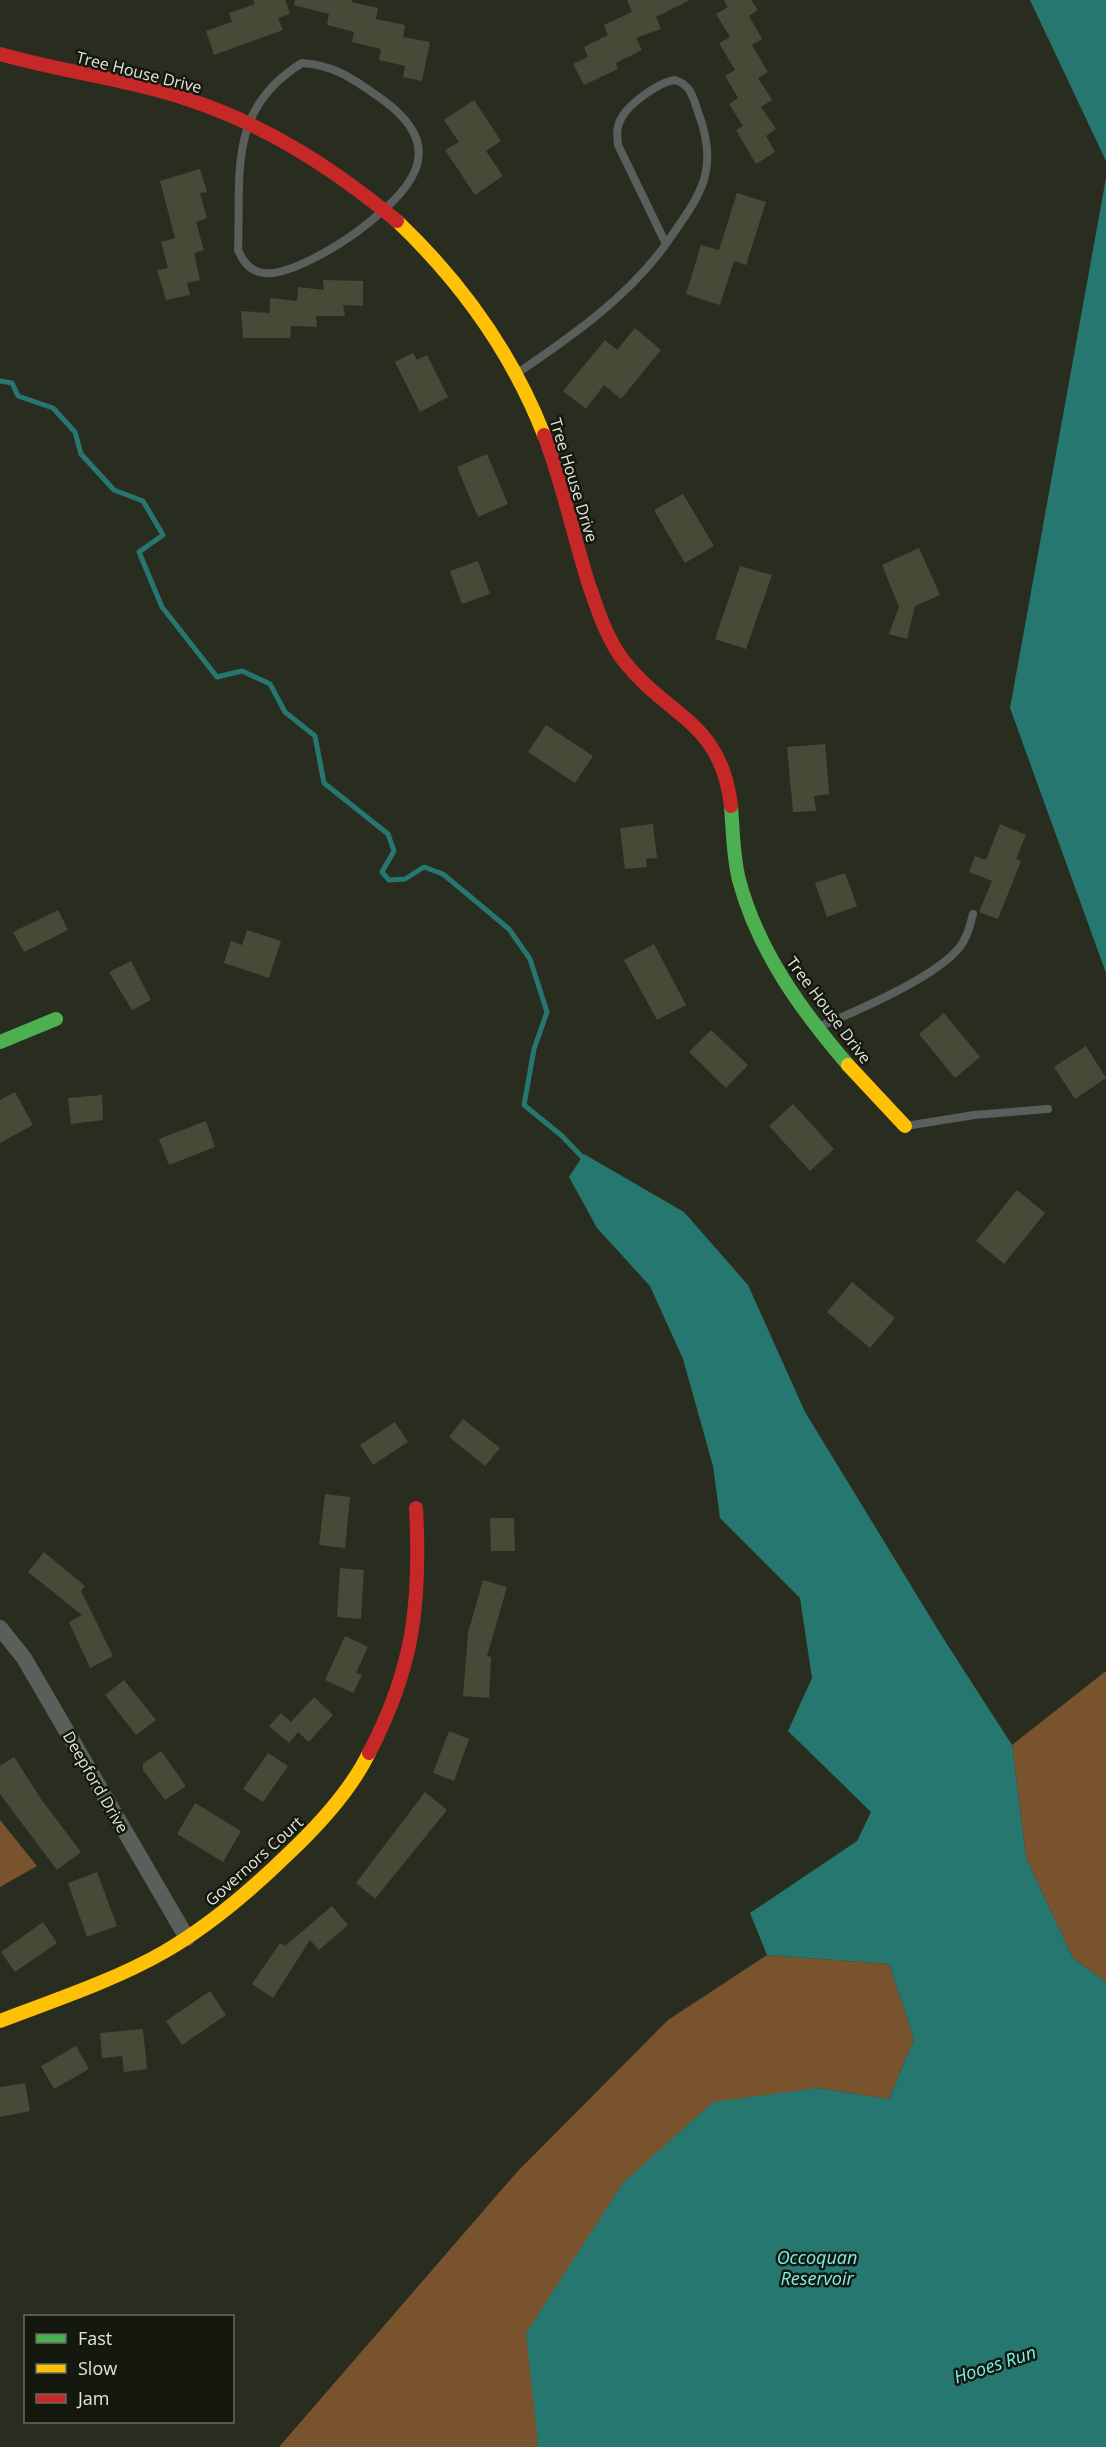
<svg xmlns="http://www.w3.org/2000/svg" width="1106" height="2447" viewBox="0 0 1106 2447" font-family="'Open Sans',sans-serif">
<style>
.forest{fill:#79522e}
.water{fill:#277771}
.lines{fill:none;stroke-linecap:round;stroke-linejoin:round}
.stream{stroke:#277771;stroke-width:5}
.building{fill:#494937}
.lane{stroke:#5b5f5b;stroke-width:8}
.street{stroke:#5b5f5b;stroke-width:16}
.fast{stroke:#4caf50;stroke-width:14}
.slow{stroke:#ffc107;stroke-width:14}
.jam{stroke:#c62828;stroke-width:14}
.labels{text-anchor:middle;stroke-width:5;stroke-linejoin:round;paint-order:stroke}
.street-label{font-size:16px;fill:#e1e7d9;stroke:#14180e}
.water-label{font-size:18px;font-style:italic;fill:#78f2ea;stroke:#14180e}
</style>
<rect width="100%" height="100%" fill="#292d20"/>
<path class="forest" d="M 1106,1671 L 1106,1982 L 1073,1958 L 1026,1858 L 1012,1745 Z
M 0,1820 L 37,1866 L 0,1887 Z
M 767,1955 L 889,1964 L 914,2039 L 889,2099 L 818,2088 L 623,2183 L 583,2246 L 538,2444 L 535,2447 L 279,2447 L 517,2172 L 668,2020 Z"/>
<path class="water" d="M 1030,0 L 1106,0 L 1106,161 Z
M 1106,178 L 1106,973 L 1010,708 Z
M 584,1154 L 684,1212 L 748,1285 L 805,1412 L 943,1638 L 1012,1745 L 1026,1858 L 1073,1958 L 1106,1982 L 1106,2447 L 535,2447 L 538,2444 L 526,2333 L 623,2183 L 713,2102 L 818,2088 L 889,2099 L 914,2039 L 889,1964 L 767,1955 L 750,1913 L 857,1841 L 871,1812 L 788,1731 L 812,1678 L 800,1598 L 720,1518 L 713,1466 L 683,1359 L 650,1286 L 597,1228 L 569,1177 Z"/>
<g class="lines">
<path class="stream" d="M 0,381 L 12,383 L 18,396 L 53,408 L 75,432 L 81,454 L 114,490 L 143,501 L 163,535 L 139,552 L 162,607 L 217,677 L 242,671 L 270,684 L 285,712 L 315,736 L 324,783 L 388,834 L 394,851 L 382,872 L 389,880 L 405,879 L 424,867 L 443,874 L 509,929 L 530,959 L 547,1012 L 534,1049 L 524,1105 L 562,1136 L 585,1160"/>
</g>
<path class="building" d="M 253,0 L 285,0 L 290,14 L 278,18 L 283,30 L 214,55 L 206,31 L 232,22 L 229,13 L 255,4 Z
M 295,0 L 352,0 L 351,2 L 378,8 L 376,19 L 405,25 L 403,37 L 430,42 L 422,81 L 403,77 L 405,66 L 379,60 L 381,49 L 352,42 L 354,32 L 327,25 L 329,14 L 294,5 Z
M 627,0 L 690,0 L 656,17 L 661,29 L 636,38 L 642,50 L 616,63 L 618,69 L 584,85 L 573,64 L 588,57 L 584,47 L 608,35 L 604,25 L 632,12 Z
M 724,0 L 751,0 L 758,10 L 749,16 L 762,39 L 752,45 L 768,72 L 758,78 L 772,100 L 761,107 L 776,129 L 766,136 L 775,152 L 756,164 L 736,130 L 743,126 L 729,104 L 738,98 L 725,76 L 735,70 L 719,43 L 730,37 L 716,14 L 728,7 Z
M 474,100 L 501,141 L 486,151 L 503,176 L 475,195 L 445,150 L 459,142 L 444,120 Z
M 200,169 L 207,192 L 200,193 L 207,218 L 196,222 L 204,250 L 194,253 L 200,280 L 187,283 L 190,295 L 166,300 L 157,270 L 168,268 L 161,242 L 175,238 L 160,181 Z
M 737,193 L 766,202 L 746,265 L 734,261 L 720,305 L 686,294 L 701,245 L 719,250 Z
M 323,280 L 363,281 L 363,306 L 343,305 L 345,316 L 316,316 L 317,327 L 291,326 L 290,338 L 243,338 L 241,311 L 270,313 L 270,298 L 297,301 L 298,287 L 324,290 Z
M 635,328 L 661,350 L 621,399 L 604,385 L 586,409 L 563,391 L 605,340 L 617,350 Z
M 413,353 L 417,360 L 427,355 L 448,397 L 420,412 L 395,362 Z
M 487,454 L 508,504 L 478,517 L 457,467 Z
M 683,494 L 714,546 L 685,563 L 654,510 Z
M 919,548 L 940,595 L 915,606 L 907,639 L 889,634 L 899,607 L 882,565 Z
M 478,561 L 490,594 L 462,604 L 450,571 Z
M 740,566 L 772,575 L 746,649 L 715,639 Z
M 546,725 L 593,756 L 575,783 L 528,752 Z
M 825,744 L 829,794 L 814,796 L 816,811 L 793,812 L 787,747 Z
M 653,824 L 657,858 L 646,859 L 647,867 L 625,869 L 620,828 Z
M 1000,824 L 1026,835 L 1016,859 L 1021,861 L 998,919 L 979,912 L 992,881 L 969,872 L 975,856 L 986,860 Z
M 845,873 L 857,906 L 827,917 L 815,883 Z
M 58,910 L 68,930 L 24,952 L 13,932 Z
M 247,930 L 281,941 L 269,978 L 224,963 L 231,941 L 242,945 Z
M 654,944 L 686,1005 L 657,1020 L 624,960 Z
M 131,961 L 151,1000 L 132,1010 L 109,972 Z
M 944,1013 L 980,1057 L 955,1078 L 919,1034 Z
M 711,1030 L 748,1065 L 726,1088 L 689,1052 Z
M 1086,1046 L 1106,1078 L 1075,1099 L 1054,1067 Z
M 15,1092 L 33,1125 L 0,1143 L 0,1100 Z
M 102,1095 L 103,1120 L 71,1124 L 68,1098 Z
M 793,1104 L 834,1149 L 810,1171 L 769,1126 Z
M 206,1121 L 215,1147 L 169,1165 L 159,1139 Z
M 1017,1190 L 1045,1213 L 1004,1264 L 976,1241 Z
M 852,1282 L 895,1318 L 870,1348 L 827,1312 Z
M 463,1419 L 500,1448 L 485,1466 L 449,1437 Z
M 395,1422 L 408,1442 L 373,1465 L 360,1445 Z
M 325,1494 L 350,1497 L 345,1548 L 319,1545 Z
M 490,1518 L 514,1518 L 515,1551 L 491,1551 Z
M 44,1552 L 85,1586 L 81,1591 L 113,1656 L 90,1668 L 69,1622 L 82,1615 L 28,1572 Z
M 340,1568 L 364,1570 L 361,1619 L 337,1617 Z
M 483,1580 L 507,1587 L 487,1656 L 491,1657 L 489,1698 L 463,1696 L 468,1633 Z
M 345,1636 L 368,1647 L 356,1673 L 362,1675 L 353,1693 L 325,1680 Z
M 124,1680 L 156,1720 L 136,1735 L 105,1695 Z
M 314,1697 L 333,1715 L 309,1742 L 298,1732 L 289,1743 L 269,1726 L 281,1713 L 291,1722 Z
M 449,1731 L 469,1739 L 454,1781 L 433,1773 Z
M 161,1751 L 186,1786 L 165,1800 L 143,1770 L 143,1764 Z
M 268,1753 L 288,1766 L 263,1802 L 243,1789 Z
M 14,1757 L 41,1799 L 81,1852 L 57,1870 L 0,1794 L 0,1766 Z
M 425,1792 L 447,1810 L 375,1899 L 356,1883 Z
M 195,1803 L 241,1831 L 223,1862 L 177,1834 Z
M 97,1872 L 117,1926 L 87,1937 L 68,1883 Z
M 332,1906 L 348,1925 L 319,1950 L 310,1940 L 273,1998 L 252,1984 L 280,1943 L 285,1946 Z
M 43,1922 L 57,1943 L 15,1972 L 1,1952 Z
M 210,1991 L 226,2015 L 182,2045 L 166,2021 Z
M 143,2029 L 147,2069 L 124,2072 L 122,2056 L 102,2058 L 100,2033 Z
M 76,2046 L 89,2069 L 54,2089 L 41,2066 Z
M 25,2083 L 30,2111 L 0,2117 L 0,2087 Z"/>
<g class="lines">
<path class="lane" d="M 302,63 C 336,65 356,81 383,100 C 452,150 409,192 358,231 C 338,246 289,276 264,273 C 251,272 243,262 238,250 C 241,173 227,109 302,63 Z
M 675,80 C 691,85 693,97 698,112 C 721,172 699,196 666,244 L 618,145 C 617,135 616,126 622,117 C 630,103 659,82 675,80 Z
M 519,372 C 572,336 628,297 666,244
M 818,1027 C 855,1012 934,978 959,948 C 967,938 970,926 973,914
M 906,1126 L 974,1115 L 1048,1109"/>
<path class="street" d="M 0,1628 L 24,1658 L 187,1938"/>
<path class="fast" d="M 731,806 C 733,831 733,856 739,880 C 758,951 801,1010 848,1065
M 0,1042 L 56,1019"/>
<path class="slow" d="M 397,221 C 461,282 512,353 544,435
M 848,1065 L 905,1126
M 0,2021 C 55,2000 113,1981 164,1952 C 209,1926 249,1892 286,1856 C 317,1827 350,1792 369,1753"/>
<path class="jam" d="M 0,54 C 62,72 128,79 190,100 C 268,126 334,169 397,221
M 544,435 C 563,484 573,535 589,585 C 598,611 606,637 623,660 C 668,718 721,720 731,806
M 369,1753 C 414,1667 421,1603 416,1508"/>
</g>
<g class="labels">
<g class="street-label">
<text transform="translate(139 72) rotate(14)" y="6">Tree House Drive</text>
<text transform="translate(574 480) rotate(73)" y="6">Tree House Drive</text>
<text transform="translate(829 1010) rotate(53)" y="6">Tree House Drive</text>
<text transform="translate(96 1782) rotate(60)" y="6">Deepford Drive</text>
<text transform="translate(254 1861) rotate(-42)" y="6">Governors Court</text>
</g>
<g class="water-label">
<text x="817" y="2264">Occoquan<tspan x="817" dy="21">Reservoir</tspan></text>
<text transform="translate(995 2365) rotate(-18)" y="6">Hooes Run</text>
</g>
</g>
<rect x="24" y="2315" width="210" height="108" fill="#14180e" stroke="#666b5f" stroke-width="1.5"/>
<rect x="36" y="2334" width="30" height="9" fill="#4caf50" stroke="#666b5f" stroke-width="1.5"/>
<text x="78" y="2345" font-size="18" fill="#e1e7d9">Fast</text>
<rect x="36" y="2364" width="30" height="9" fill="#ffc107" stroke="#666b5f" stroke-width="1.5"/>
<text x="78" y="2375" font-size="18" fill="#e1e7d9">Slow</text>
<rect x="36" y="2394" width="30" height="9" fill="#c62828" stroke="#666b5f" stroke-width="1.5"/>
<text x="78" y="2405" font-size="18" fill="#e1e7d9">Jam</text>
</svg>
